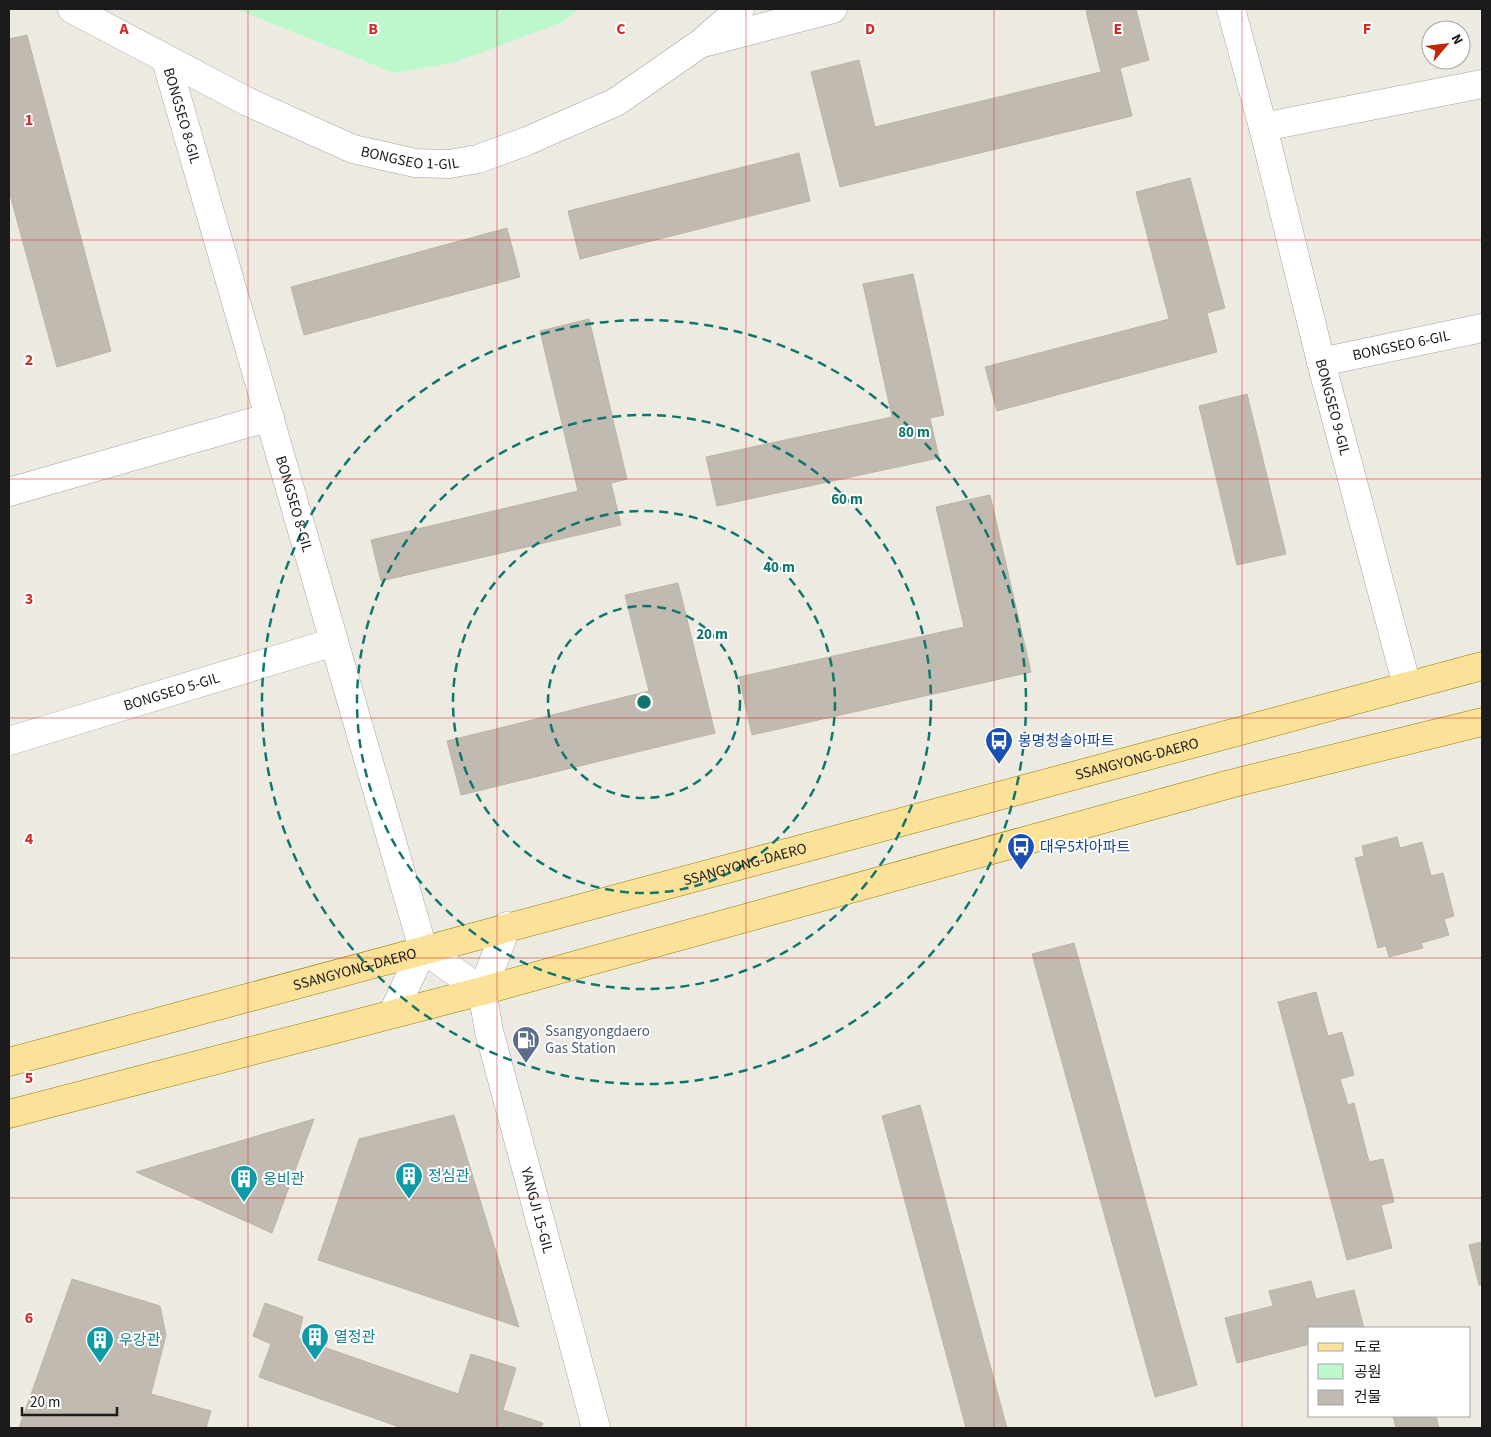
<svg xmlns="http://www.w3.org/2000/svg" width="1491" height="1437" viewBox="0 0 1491 1437" font-family="'Source Sans 3','Noto Sans KR',sans-serif">
<style>
.park{fill:#bcf8cc}
.building{fill:#c1bab0;stroke:#beb4a3}
.lines{fill:none;stroke-linecap:round;stroke-linejoin:round}
.minor-casing{stroke:#a2a2a2;stroke-width:29}
.major-casing{stroke:#917c01;stroke-width:29}
.minor{stroke:#fff;stroke-width:28}
.major{stroke:#fbe298;stroke-width:28}
.grid{fill:none;stroke:#d62828;stroke-width:1;stroke-opacity:0.55}
.ring{fill:none;stroke:#0f766e;stroke-width:2.5;stroke-dasharray:9 6}
.labels{text-anchor:middle;stroke-width:4;stroke-linejoin:round;paint-order:stroke}
.street-label{font-size:15px;fill:#1b1b1b;stroke:#fff}
.transit-label{font-size:15px;fill:#164399;stroke:#fff;text-anchor:start}
.service-label{font-size:15px;fill:#4e5e75;stroke:#fff;text-anchor:start}
.culture-label{font-size:15px;fill:#0d838f;stroke:#fff;text-anchor:start}
.grid-label{font-size:16px;text-anchor:middle;font-weight:bold;fill:#d62828;stroke:#fff;stroke-width:4;stroke-linejoin:round;paint-order:stroke}
.centre{fill:#0f766e;stroke:#fff;stroke-width:2.5}
.ring-label{font-size:15px;text-anchor:middle;font-weight:bold;fill:#0f766e;stroke:#fff;stroke-width:4;stroke-linejoin:round;paint-order:stroke}
</style>
<rect width="100%" height="100%" fill="#edebe1"/>
<path class="park" d="M 237,9 L 578,9 L 563,22 L 453,63 L 394,73 Z"/>
<path class="building" d="M 1097,9 L 1136,9 L 1149,60 L 1120,68 L 1132,116 L 840,187 L 811,72 L 859,60 L 875,127 L 1101,72 L 1086,11 Z
M 27,35 L 111,351 L 57,367 L 9,191 L 9,39 Z
M 799,153 L 810,201 L 580,259 L 568,211 Z
M 1190,178 L 1225,308 L 1207,313 L 1217,352 L 997,411 L 985,367 L 1169,319 L 1136,192 Z
M 507,228 L 520,277 L 304,335 L 291,287 Z
M 913,274 L 944,415 L 930,418 L 939,458 L 717,506 L 706,457 L 892,417 L 863,284 Z
M 589,319 L 627,479 L 611,483 L 621,525 L 381,581 L 371,540 L 578,491 L 540,331 Z
M 1247,394 L 1286,554 L 1237,565 L 1199,406 Z
M 990,495 L 1031,672 L 752,735 L 739,677 L 964,627 L 936,507 Z
M 678,583 L 715,733 L 461,795 L 447,741 L 649,691 L 625,595 Z
M 1397,837 L 1400,848 L 1422,842 L 1431,876 L 1443,873 L 1454,916 L 1444,919 L 1449,935 L 1421,943 L 1423,948 L 1389,957 L 1386,946 L 1378,948 L 1355,858 L 1364,856 L 1362,846 Z
M 1074,943 L 1197,1385 L 1155,1397 L 1032,954 Z
M 1316,992 L 1328,1036 L 1342,1032 L 1354,1075 L 1340,1079 L 1348,1105 L 1354,1103 L 1369,1162 L 1383,1159 L 1394,1202 L 1381,1205 L 1392,1248 L 1347,1260 L 1278,1002 Z
M 920,1105 L 1007,1428 L 966,1428 L 882,1116 Z
M 454,1115 L 519,1327 L 318,1260 L 359,1139 Z
M 314,1119 L 272,1233 L 136,1172 Z
M 1482,1242 L 1482,1284 L 1479,1285 L 1469,1245 Z
M 72,1279 L 160,1306 L 166,1335 L 151,1394 L 211,1411 L 206,1428 L 19,1428 Z
M 1311,1281 L 1316,1299 L 1354,1290 L 1364,1328 L 1310,1328 L 1310,1344 L 1237,1363 L 1225,1318 L 1273,1306 L 1269,1291 Z
M 265,1303 L 303,1317 L 298,1338 L 458,1394 L 471,1354 L 516,1368 L 503,1410 L 543,1423 L 541,1428 L 402,1428 L 259,1377 L 271,1344 L 253,1336 Z
M 1393,1416 L 1436,1416 L 1439,1428 L 1396,1428 Z"/>
<g class="lines">
<defs>
<g id="minor">
<path id="s1" d="M 72,9 L 248,102 L 353,149 L 415,163 L 449,164 L 478,159 L 527,141 L 616,102 L 701,43 L 740,9"/>
<path id="s2" d="M 1231,9 L 1263,127 L 1321,362 L 1407,686"/>
<path d="M 707,42 L 833,9"/>
<path id="s3" d="M 166,60 L 423,949"/>
<path d="M 1263,127 L 1482,84"/>
<path id="s4" d="M 1321,362 L 1482,328"/>
<path d="M 9,492 L 270,417"/>
<path id="s5" d="M 9,741 L 334,642"/>
<path d="M 423,949 L 482,991"/>
<path id="s6" d="M 482,991 L 489,1031 L 596,1428"/>
<path d="M 482,991 L 507,926"/>
<path d="M 393,1013 L 423,949"/>
</g>
<g id="major">
<path id="s7" d="M 9,1062 L 1482,666"/>
<path d="M 9,1114 L 482,991 L 1230,784 L 1482,722"/>
</g>
</defs>
<use href="#minor" class="minor-casing"/>
<use href="#major" class="major-casing"/>
<use href="#minor" class="minor"/>
<use href="#major" class="major"/>
</g>
<path class="grid" d="M 248,9 L 248,1428M 497,9 L 497,1428M 746,9 L 746,1428M 994,9 L 994,1428M 1242,9 L 1242,1428M 9,240 L 1482,240M 9,479 L 1482,479M 9,718 L 1482,718M 9,958 L 1482,958M 9,1198 L 1482,1198"/>
<g class="ring">
<circle cx="644" cy="702" r="96"/>
<circle cx="644" cy="702" r="191"/>
<circle cx="644" cy="702" r="287"/>
<circle cx="644" cy="702" r="382"/>
</g>
<defs>
<symbol id="bus-pin" viewBox="-11 -11 22 30"><path d="M0 17L-7.5 6A9.5 9.5 0 1 1 7.5 6Z" fill="#1a4fb4" stroke="#fff"/><path d="M-5-6H5V4H4V6H2V4H-2V6H-4V4H-5ZM-3.5-4V0h7V-4ZM-3.5 1.2v1.5H-2V1.2ZM2 1.2v1.5H3.5V1.2Z" fill="#fff"/></symbol>
<symbol id="fuel-pin" viewBox="-11 -11 22 30"><path d="M0 17L-7.5 6A9.5 9.5 0 1 1 7.5 6Z" fill="#5c6f8a" stroke="#fff"/><path d="M-5.5-6h7V0h2V4h1.3V-2.5L3-4.5l.8-.8L6-3V5H2.5V1h-1V6h-7ZM-4.2-4.7v3.2H.2V-4.7Z" fill="#fff"/></symbol>
<symbol id="building-pin" viewBox="-11 -11 22 30"><path d="M0 17L-7.5 6A9.5 9.5 0 1 1 7.5 6Z" fill="#0f9aa8" stroke="#fff"/><path d="M-4-6H4V6H1V3H-1V6H-4ZM-2.5-4.3h1.7v1.8h-1.7ZM.8-4.3h1.7v1.8H.8ZM-2.5-1h1.7V.8h-1.7ZM.8-1h1.7V.8H.8Z" fill="#fff"/></symbol>
</defs>
<g fill-rule="evenodd">
<use href="#bus-pin" x="983" y="725" width="32" height="43"/>
<use href="#bus-pin" x="1005" y="831" width="32" height="43"/>
<use href="#fuel-pin" x="510" y="1024" width="32" height="43"/>
<use href="#building-pin" x="393" y="1160" width="32" height="43"/>
<use href="#building-pin" x="228" y="1163" width="32" height="43"/>
<use href="#building-pin" x="299" y="1321" width="32" height="43"/>
<use href="#building-pin" x="84" y="1324" width="32" height="43"/>
</g>
<g class="labels">
<g class="street-label">
<text dy="5" stroke="none"><textPath href="#s3" startOffset="58">BONGSEO 8-GIL</textPath></text>
<text dy="5" stroke="none"><textPath href="#s1" startOffset="372">BONGSEO 1-GIL</textPath></text>
<text dy="5" stroke="none"><textPath href="#s4" startOffset="82">BONGSEO 6-GIL</textPath></text>
<text dy="5" stroke="none"><textPath href="#s2" startOffset="411">BONGSEO 9-GIL</textPath></text>
<text dy="5" stroke="none"><textPath href="#s3" startOffset="462">BONGSEO 8-GIL</textPath></text>
<text dy="5" stroke="none"><textPath href="#s5" startOffset="170">BONGSEO 5-GIL</textPath></text>
<text dy="5" stroke="none"><textPath href="#s7" startOffset="1168">SSANGYONG-DAERO</textPath></text>
<text dy="5" stroke="none"><textPath href="#s7" startOffset="762">SSANGYONG-DAERO</textPath></text>
<text dy="5" stroke="none"><textPath href="#s7" startOffset="358">SSANGYONG-DAERO</textPath></text>
<text dy="5" stroke="none"><textPath href="#s6" startOffset="226">YANGJI 15-GIL</textPath></text>
</g>
<g class="transit-label">
<text x="1018" y="746">봉명청솔아파트</text>
<text x="1040" y="852">대우5차아파트</text>
</g>
<g class="service-label">
<text x="545" y="1036">Ssangyongdaero<tspan x="545" dy="17">Gas Station</tspan></text>
</g>
<g class="culture-label">
<text x="428" y="1181">정심관</text>
<text x="263" y="1184">웅비관</text>
<text x="334" y="1342">열정관</text>
<text x="119" y="1345">우강관</text>
</g>
</g>
<g class="grid-label">
<text x="124" y="34">A</text>
<text x="373" y="34">B</text>
<text x="621" y="34">C</text>
<text x="870" y="34">D</text>
<text x="1118" y="34">E</text>
<text x="1367" y="34">F</text>
<text x="29" y="125">1</text>
<text x="29" y="365">2</text>
<text x="29" y="604">3</text>
<text x="29" y="844">4</text>
<text x="29" y="1083">5</text>
<text x="29" y="1323">6</text>
</g>
<circle cx="644" cy="702" r="8" class="centre"/>
<g class="ring-label">
<text x="914" y="437">80 m</text>
<text x="847" y="504">60 m</text>
<text x="779" y="572">40 m</text>
<text x="712" y="639">20 m</text>
</g>
<rect width="1491" height="1437" fill="none" stroke="#1b1b1b" stroke-width="20"/>
<rect x="1308" y="1327" width="162" height="90" fill="#ffffff" stroke="#a4a4a4"/>
<rect x="1318" y="1343" width="25" height="8" fill="#fbe298" stroke="#a4a4a4"/>
<text x="1354" y="1352" font-size="15" fill="#1b1b1b">도로</text>
<rect x="1318" y="1364" width="25" height="15" fill="#bcf8cc" stroke="#a4a4a4"/>
<text x="1354" y="1377" font-size="15" fill="#1b1b1b">공원</text>
<rect x="1318" y="1390" width="25" height="15" fill="#c1bab0" stroke="#a4a4a4"/>
<text x="1354" y="1402" font-size="15" fill="#1b1b1b">건물</text>
<g transform="translate(1446 45) rotate(62)"><circle r="24" fill="#ffffff" stroke="#a4a4a4"/>
<path d="M0-4L9 19L0 12L-9 19Z" fill="#c52502"/>
<text y="-8" font-size="14" font-weight="bold" text-anchor="middle" fill="#1b1b1b">N</text>
</g>
<path d="M22 1407v8h95v-8" fill="none" stroke="#1b1b1b" stroke-width="2.5"/>
<text x="30" y="1407" font-size="15" fill="#1b1b1b" stroke="#ffffff" stroke-width="4" paint-order="stroke">20 m</text>
</svg>
